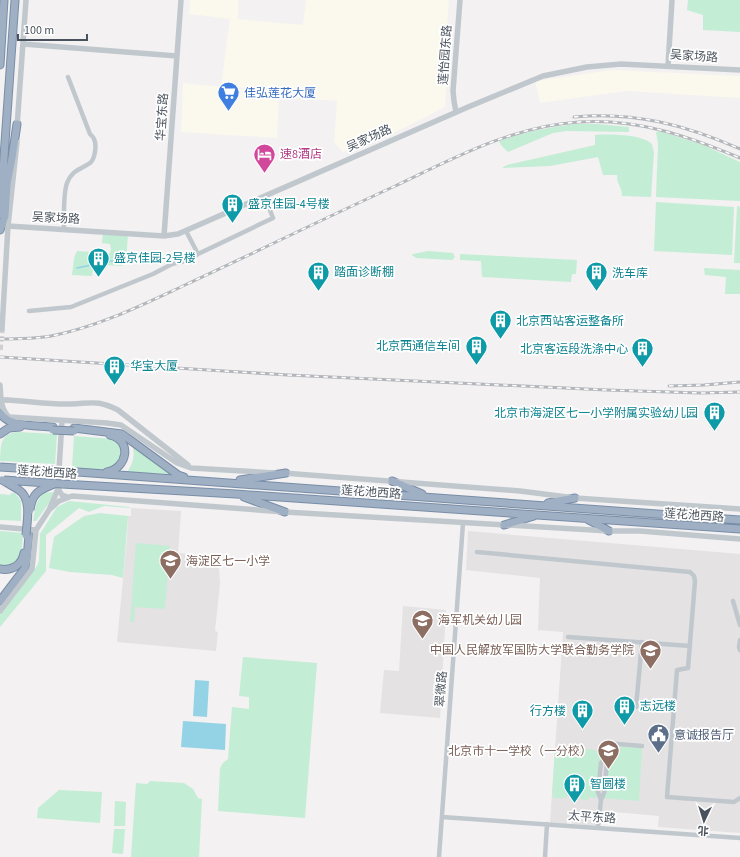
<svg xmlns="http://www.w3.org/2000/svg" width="740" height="857" viewBox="0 0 740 857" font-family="'Source Sans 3','Noto Sans SC',sans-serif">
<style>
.commercial{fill:#fbf8ed}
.education{fill:#e4e2e2}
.green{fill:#c3edd5}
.water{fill:#94d2e6}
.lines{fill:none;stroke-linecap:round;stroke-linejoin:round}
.stream{stroke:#94d2e6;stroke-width:1.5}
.tertiary-tunnel{stroke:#d1d1d3;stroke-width:5.5;stroke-dasharray:5.5 3;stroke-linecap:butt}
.trunk-casing{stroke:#788da7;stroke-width:9}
.minor{stroke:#c0c8ce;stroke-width:4.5}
.tertiary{stroke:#c0c8ce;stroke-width:5.5}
.trunk{stroke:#a0b0c4;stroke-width:7}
.rail-casing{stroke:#b3b6bb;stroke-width:3}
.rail{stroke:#fff;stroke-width:1.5;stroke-dasharray:4.5;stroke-linecap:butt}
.trunk-bridge-casing{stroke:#788da7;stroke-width:9;stroke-linecap:butt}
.tertiary-bridge{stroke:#c0c8ce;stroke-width:5.5}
.trunk-bridge{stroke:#a0b0c4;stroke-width:7}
.labels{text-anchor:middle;stroke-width:3.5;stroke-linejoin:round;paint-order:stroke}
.street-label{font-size:12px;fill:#4a535d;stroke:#fff}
.shop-label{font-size:12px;fill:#366cbe;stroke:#fff;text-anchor:start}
.hotel-label{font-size:12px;fill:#b23c85;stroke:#fff;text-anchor:start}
.culture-label{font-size:12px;fill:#0d838f;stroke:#fff;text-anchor:start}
.education-label{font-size:12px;fill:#785e54;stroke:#fff;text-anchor:start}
.service-label{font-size:12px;fill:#4e5e75;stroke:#fff;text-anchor:start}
</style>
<rect width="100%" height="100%" fill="#f3f1f1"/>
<path class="commercial" d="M 190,0 L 238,0 L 238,19 L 303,25 L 306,0 L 449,0 L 446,38 L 449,39 L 445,107 L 378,141 L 343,152 L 334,142 L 337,101 L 276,96 L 279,97 L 277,138 L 181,132 L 183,83 L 270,92 L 270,91 L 221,86 L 230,19 L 189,14 Z
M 612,70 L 740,76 L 740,98 L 626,91 L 540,103 L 535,81 Z"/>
<path class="education" d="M 131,508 L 181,511 L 178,553 L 220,557 L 219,567 L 220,584 L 215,631 L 218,632 L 216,651 L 117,642 L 127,538 L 128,516 L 131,516 Z
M 468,531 L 740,554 L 740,833 L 658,827 L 659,816 L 603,811 L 599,826 L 572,824 L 572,821 L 567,821 L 567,824 L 550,823 L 563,632 L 538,630 L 540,578 L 466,570 Z
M 403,606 L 446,610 L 440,718 L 380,713 L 384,670 L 399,671 Z"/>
<path class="green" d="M 688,0 L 740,0 L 740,32 L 703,30 L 703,15 L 687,10 Z
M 577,124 L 597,124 L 629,127 L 629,132 L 566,131 L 553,133 L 508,152 L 501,145 L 499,141 C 524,132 550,127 577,124 Z
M 660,131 L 703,145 L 740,162 L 740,201 L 656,197 L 658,144 L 656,132 Z
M 595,135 C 611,134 640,134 652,144 L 654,153 L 651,197 L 622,196 C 622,186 617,186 617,175 L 603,175 L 598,157 L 550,166 L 502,168 L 507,165 L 595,145 Z
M 656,202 L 734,207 L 732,255 L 654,251 Z
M 737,206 L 740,207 L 740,263 L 734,263 Z
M 103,232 L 128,234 L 126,262 L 122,266 L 106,265 L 105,270 L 93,269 L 92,276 L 72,275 L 74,258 L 77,251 L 110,253 L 111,249 L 110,244 L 102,243 Z
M 428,251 L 453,253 L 455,257 L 452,260 L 416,258 L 412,255 L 413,254 Z
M 460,254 L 577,260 L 576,274 L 572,274 L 571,282 L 482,277 L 481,261 L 460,260 Z
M 704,268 L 740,270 L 740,294 L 725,294 L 726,277 L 705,275 Z
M 18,432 L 57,434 L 55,464 L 0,461 C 1,444 0,434 18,432 Z
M 74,436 L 113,439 L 120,446 L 123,452 L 120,463 L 108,471 L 72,467 Z
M 132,443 L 170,473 L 169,474 L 127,472 C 134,463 135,454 132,443 Z
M 55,492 L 52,499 L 36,521 L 33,521 L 36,505 L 42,493 Z
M 11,493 L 15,493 L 21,501 L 21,521 L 0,520 L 0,494 L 10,495 Z
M 69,501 L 129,507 L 131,508 L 104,506 L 89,512 L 79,508 L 46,535 L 46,571 L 0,627 L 0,615 L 37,566 L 39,561 L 40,534 L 57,507 Z
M 100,513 L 128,516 L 123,578 L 112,575 L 70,572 L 49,568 L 54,537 L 84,516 Z
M 0,531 L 23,533 L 21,557 C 17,565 9,566 0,566 Z
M 136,543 L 170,546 L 165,609 L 135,607 L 134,622 L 130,622 Z
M 243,657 L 317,663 L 305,818 L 218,811 L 220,768 L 223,763 L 228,759 L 232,707 L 249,709 L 249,697 L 239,696 Z
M 610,746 L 642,748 L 639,801 L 604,798 Z
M 561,747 C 571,748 595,748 601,753 L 597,798 L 589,797 L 588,800 L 579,799 L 579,797 L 565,796 L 566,798 L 552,798 L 554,795 L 552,795 L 555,748 Z
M 150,781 L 184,783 L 193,789 L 198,798 L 202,799 L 199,857 L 131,857 L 136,783 L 147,784 Z
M 59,790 L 102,792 L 100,823 L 37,818 L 38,808 Z
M 115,801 L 126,802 L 125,826 L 114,826 Z
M 114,829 L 125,829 L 123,854 L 112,853 Z"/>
<path class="water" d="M 195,680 L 209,681 L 207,717 L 193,716 Z
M 183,721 L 226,724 L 225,750 L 181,747 Z"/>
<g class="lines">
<path class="stream" d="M 77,268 L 110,261 L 121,261"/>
<path class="tertiary-tunnel" d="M 0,350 L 2,329"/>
<defs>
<path id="trunk" d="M 0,65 L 4,0
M 0,214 L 15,0
M 0,230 L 5,216 L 7,184 L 12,158 L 17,124
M 0,413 C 10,428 37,425 53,427
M 74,428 L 122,434 L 178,475 L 184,477
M 0,434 L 9,428 L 20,427
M 64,471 L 740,520
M 107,472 C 127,469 133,440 110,435
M 240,480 L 286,473
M 392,481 L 422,494
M 62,484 L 236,494 L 740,529
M 244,497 L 285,512
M 548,503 L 575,498
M 587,519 L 609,531
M 504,525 L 534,516
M 0,569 C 12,571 22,565 24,553
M 0,601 L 25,568 L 27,559 L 29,535"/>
</defs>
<use href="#trunk" class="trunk-casing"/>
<path class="minor" d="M 64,230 C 64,217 63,194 67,183 C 72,170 80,170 90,163 C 95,159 97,145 94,139 C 94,138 91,135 90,134 L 68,77
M 186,231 L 198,254
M 29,311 L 71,307 L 153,274 L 172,264 L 190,260 L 198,254 L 273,218 L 270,210
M 477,552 L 690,572 L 694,576 L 695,581 L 688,668 L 677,670 L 667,797 L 734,802 L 740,798
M 733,601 L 740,625
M 568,637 L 690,646
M 740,640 L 739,647 L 740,650
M 636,707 L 642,642
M 601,800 L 604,793 L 607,762 L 605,758
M 442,817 L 740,838
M 598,827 L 601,800 L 598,792 L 601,763 L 605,758 L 606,743 L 642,746
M 439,857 L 463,523
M 545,857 L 547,824"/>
<path class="tertiary" d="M 23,44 L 177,56
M 668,66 L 672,0
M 456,112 L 454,101 L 453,91 L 460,0
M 17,127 L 26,0
M 8,226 L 164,236 L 178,234 L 468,107 L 543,76 L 587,67 L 621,64 L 740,70
M 164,236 L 181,0
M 2,329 L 8,226 L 17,142
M 0,385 C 1,397 0,408 9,417 L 107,423 L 121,425 L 177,463 L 191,468 L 275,473
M 7,400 C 29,401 51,405 72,404 C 93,403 98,400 118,410 L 188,465
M 283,473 L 520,491 L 575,498 L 740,509
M 58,486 L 62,421
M 49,510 L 59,501 L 72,496 L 285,512 L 609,531 L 640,531 L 740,539
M 0,527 L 36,530
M 0,611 L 32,569 L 36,530 L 49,510 L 58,489 L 62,495 L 68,497"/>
<use href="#trunk" class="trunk"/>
<defs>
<path id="rail" d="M 574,117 C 633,111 686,125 740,149
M 0,339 C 17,339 34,339 51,336 C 98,327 142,305 185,285 C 254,253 323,219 393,187 C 452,159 512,126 579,122 C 636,118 688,136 740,158
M 0,357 L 288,375 L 607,390 L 701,393 L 740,392
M 669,386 L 704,385 L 740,382"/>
</defs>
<use href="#rail" class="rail-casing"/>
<use href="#rail" class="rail"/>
<defs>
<path id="trunk-bridge" d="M 53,430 L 74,431
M 0,467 L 64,471
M 2,480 C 7,483 13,486 19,490 C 32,499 27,521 26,535
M 4,480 L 62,484
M 30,510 C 32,493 39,490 54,484"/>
</defs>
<use href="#trunk-bridge" class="trunk-bridge-casing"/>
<path class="tertiary-bridge" d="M 0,400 L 7,400"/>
<use href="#trunk-bridge" class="trunk-bridge"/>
</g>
<defs>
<symbol id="supermarket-pin" viewBox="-11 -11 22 30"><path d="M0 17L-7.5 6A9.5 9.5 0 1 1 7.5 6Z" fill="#3f7fe0" stroke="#fff"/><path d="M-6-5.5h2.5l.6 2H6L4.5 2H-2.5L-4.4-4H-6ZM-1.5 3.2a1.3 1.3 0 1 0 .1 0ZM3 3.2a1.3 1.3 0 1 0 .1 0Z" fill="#fff"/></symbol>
<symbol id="hotel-pin" viewBox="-11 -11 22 30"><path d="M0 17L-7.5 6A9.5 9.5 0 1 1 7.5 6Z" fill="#d1479c" stroke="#fff"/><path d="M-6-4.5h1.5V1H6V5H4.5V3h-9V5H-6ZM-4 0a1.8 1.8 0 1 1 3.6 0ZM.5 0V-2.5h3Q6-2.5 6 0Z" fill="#fff"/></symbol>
<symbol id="building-pin" viewBox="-11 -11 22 30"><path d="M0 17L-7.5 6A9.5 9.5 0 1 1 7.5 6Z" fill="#0f9aa8" stroke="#fff"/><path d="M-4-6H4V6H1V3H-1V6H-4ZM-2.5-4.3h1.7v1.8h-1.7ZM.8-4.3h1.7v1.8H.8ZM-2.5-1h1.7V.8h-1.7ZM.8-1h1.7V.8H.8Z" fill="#fff"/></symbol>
<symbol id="school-pin" viewBox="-11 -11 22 30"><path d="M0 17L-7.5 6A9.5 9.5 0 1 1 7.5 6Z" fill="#8d6e63" stroke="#fff"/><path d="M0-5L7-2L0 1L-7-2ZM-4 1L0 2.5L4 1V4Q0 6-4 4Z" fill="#fff"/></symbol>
<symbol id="university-pin" viewBox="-11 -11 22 30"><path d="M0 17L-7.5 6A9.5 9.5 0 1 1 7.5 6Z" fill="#8d6e63" stroke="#fff"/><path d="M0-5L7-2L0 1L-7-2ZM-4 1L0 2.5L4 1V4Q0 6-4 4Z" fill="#fff"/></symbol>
<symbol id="civic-pin" viewBox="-11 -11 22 30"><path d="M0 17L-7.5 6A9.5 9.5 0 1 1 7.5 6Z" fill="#5c6f8a" stroke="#fff"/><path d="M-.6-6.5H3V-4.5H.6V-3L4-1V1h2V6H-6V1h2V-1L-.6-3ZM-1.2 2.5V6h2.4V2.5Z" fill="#fff"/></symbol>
</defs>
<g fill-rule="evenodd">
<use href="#supermarket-pin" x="216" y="80" width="25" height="34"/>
<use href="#hotel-pin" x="252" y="142" width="25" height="34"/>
<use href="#building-pin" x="220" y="192" width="25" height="34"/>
<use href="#building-pin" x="86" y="246" width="25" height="34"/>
<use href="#building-pin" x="306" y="260" width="25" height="34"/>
<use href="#building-pin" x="584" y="260" width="25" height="34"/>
<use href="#building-pin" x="488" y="308" width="25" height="34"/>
<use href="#building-pin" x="464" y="334" width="25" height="34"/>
<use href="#building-pin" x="630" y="336" width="25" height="34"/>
<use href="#building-pin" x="102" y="354" width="25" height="34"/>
<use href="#building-pin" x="702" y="400" width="25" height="34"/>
<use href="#school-pin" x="158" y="548" width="25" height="34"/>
<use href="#school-pin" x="410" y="608" width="25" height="34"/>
<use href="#university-pin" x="638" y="638" width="25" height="34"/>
<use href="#building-pin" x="612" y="694" width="25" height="34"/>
<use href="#building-pin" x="570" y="698" width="25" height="34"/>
<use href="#civic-pin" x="646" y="722" width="25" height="34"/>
<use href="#school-pin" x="596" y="738" width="25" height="34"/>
<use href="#building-pin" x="562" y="772" width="25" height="34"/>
</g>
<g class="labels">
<g class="street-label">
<text transform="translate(445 55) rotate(-86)" y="4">莲怡园东路</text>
<text transform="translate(694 56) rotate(4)" y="4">吴家场路</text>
<text transform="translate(162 117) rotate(-86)" y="4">华宝东路</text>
<text transform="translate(369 138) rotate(-24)" y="4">吴家场路</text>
<text transform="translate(56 218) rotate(3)" y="4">吴家场路</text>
<text transform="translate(47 472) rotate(4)" y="4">莲花池西路</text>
<text transform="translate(371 492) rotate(4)" y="4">莲花池西路</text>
<text transform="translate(694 515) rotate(4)" y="4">莲花池西路</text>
<text transform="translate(441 689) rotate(-86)" y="4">翠微路</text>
<text transform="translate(592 817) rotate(4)" y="4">太平东路</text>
</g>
<g class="shop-label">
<text x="244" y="97">佳弘莲花大厦</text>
</g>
<g class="hotel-label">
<text x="280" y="158">速8酒店</text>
</g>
<g class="culture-label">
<text x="248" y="208">盛京佳园-4号楼</text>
<text x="114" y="262">盛京佳园-2号楼</text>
<text x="334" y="276">踏面诊断棚</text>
<text x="612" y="277">洗车库</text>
<text x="516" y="325">北京西站客运整备所</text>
<text x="460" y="350" text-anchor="end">北京西通信车间</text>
<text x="628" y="353" text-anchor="end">北京客运段洗涤中心</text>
<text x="130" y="370">华宝大厦</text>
<text x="698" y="417" text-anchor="end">北京市海淀区七一小学附属实验幼儿园</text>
<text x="640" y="710">志远楼</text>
<text x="566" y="715" text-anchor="end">行方楼</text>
<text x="590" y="788">智圆楼</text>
</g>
<g class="education-label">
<text x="186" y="565">海淀区七一小学</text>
<text x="438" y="624">海军机关幼儿园</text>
<text x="634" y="654" text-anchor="end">中国人民解放军国防大学联合勤务学院</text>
<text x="592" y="755" text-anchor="end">北京市十一学校（一分校）</text>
</g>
<g class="service-label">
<text x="674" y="739">意诚报告厅</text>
</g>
</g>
<g transform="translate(704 821) rotate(184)" stroke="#ffffff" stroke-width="3" paint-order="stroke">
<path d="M0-3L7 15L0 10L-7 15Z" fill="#4a535d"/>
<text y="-6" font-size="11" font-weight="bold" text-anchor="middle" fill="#4a535d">北</text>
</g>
<path d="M18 34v6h69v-6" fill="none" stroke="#4a535d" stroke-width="2"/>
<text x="24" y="34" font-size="12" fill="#4a535d" stroke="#ffffff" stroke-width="3" paint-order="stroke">100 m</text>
</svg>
